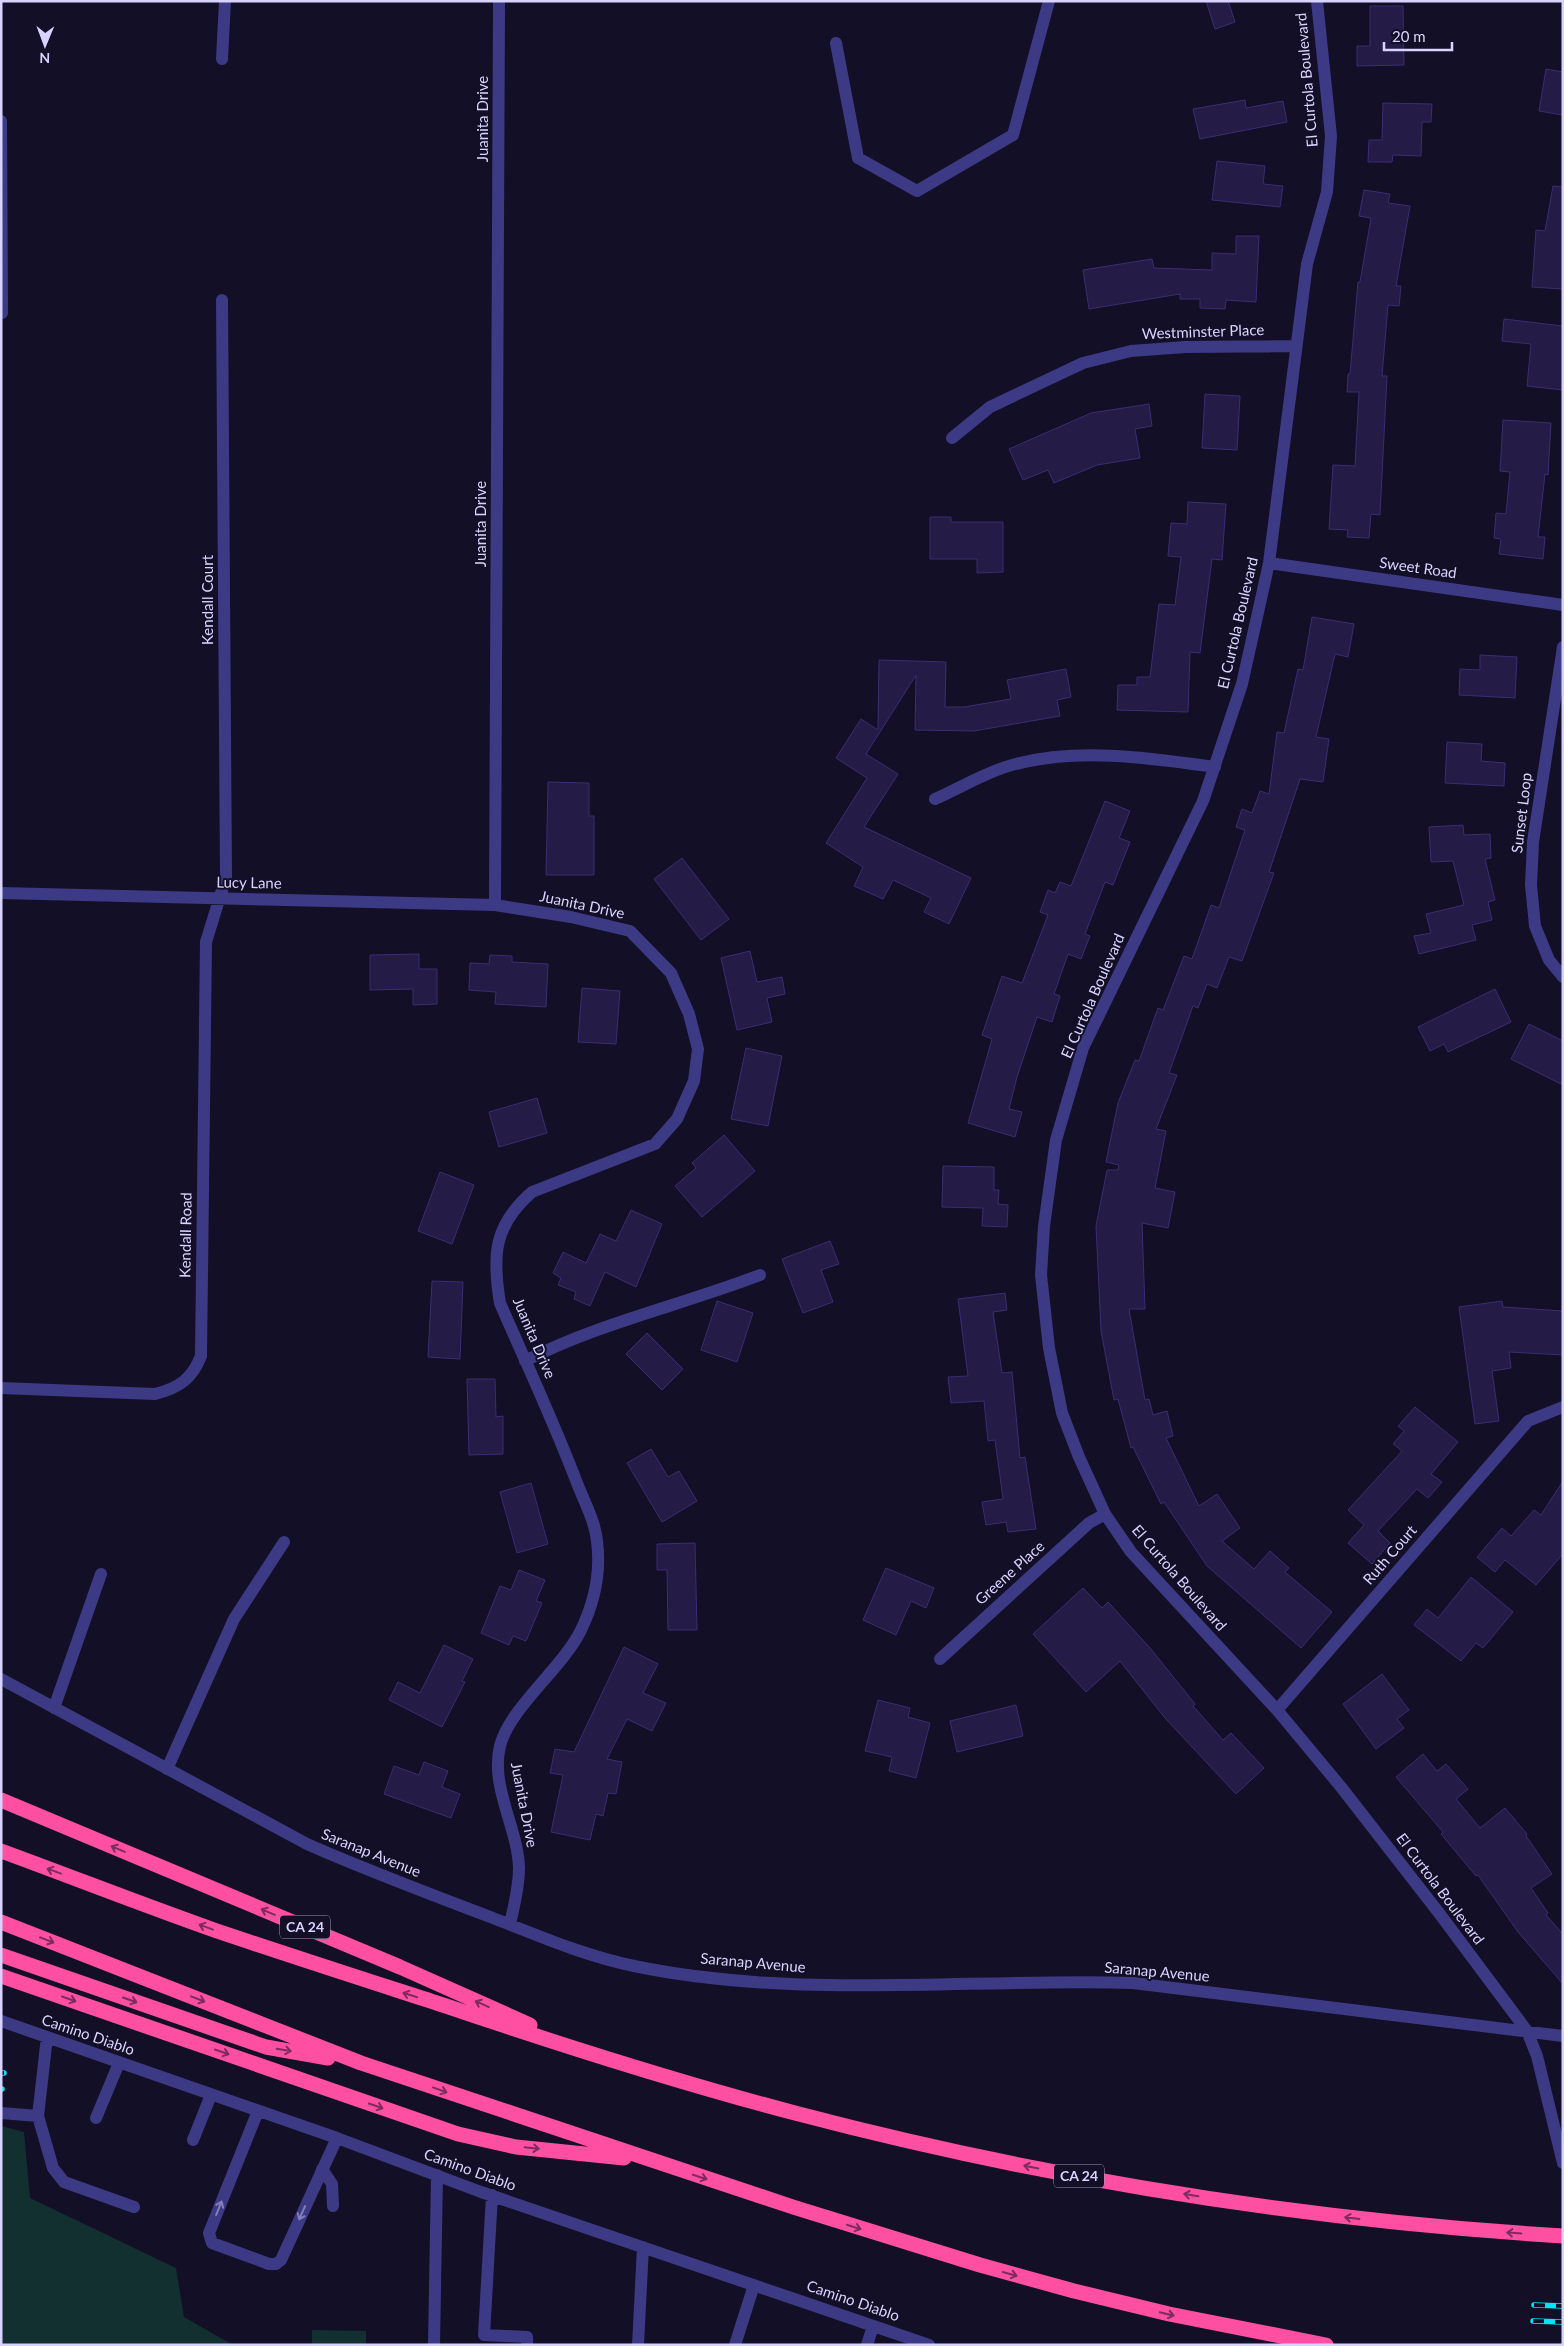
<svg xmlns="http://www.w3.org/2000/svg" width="1564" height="2346" viewBox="0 0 1564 2346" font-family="Lato,sans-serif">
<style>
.green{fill:#12302f}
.building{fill:#241b47;stroke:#3b2d73}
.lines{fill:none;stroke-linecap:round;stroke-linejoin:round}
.minor{stroke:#3d3a85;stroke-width:12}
.highway{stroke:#ff4fa3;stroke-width:15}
.rail-casing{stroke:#00e5ff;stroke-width:5.5}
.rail{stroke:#130f26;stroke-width:4;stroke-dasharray:11;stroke-linecap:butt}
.oneway{stroke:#7d2c5e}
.oneway2{stroke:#837fbc}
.labels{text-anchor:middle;stroke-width:4;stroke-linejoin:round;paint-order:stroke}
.shield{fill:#130f26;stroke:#9e99be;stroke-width:1}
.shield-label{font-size:14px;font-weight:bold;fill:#d9d4ff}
.street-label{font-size:15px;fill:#d9d4ff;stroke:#130f26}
</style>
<rect width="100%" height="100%" fill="#130f26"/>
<path class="green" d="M 1,2126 L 24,2132 L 30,2198 L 176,2268 L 184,2317 L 233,2345 L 1,2345 Z
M 312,2330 L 366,2331 L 366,2345 L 312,2345 Z"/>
<path class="building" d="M 1206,1 L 1228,1 L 1235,22 L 1215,29 Z
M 1370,6 L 1403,6 L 1404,65 L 1357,66 L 1357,46 L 1370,46 Z
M 1546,69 L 1563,72 L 1563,115 L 1539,111 Z
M 1245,100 L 1246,108 L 1283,101 L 1287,122 L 1200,139 L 1193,109 Z
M 1383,103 L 1432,104 L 1431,122 L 1422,122 L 1421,156 L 1393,155 L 1392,162 L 1368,162 L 1369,140 L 1382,140 Z
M 1217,161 L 1265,166 L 1263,184 L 1283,186 L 1280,207 L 1212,200 Z
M 1553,186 L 1563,187 L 1563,289 L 1532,287 L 1536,230 L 1545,231 Z
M 1364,190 L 1390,194 L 1388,203 L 1410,206 L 1396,286 L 1401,286 L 1399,306 L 1388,305 L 1382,376 L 1387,376 L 1380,515 L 1371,514 L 1369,538 L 1347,537 L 1348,530 L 1329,529 L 1333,465 L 1355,466 L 1359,392 L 1347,392 L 1348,374 L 1350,374 L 1358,282 L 1360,282 L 1371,218 L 1359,216 Z
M 1236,236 L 1259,236 L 1256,302 L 1226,300 L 1225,309 L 1200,308 L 1200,299 L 1180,299 L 1180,294 L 1089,309 L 1083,270 L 1152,259 L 1154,268 L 1212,270 L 1212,253 L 1236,254 Z
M 1504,319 L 1563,326 L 1563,390 L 1527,386 L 1531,344 L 1502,341 Z
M 1205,394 L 1240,396 L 1237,450 L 1202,448 Z
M 1149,404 L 1152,426 L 1135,429 L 1140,458 L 1097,465 L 1054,483 L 1048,470 L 1023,480 L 1009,449 L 1091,413 Z
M 1503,420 L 1551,423 L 1548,475 L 1545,474 L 1538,537 L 1545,537 L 1543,559 L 1499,554 L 1501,539 L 1494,538 L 1496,513 L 1506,514 L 1510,472 L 1500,471 Z
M 1188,502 L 1226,504 L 1222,560 L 1212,559 L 1200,653 L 1190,652 L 1188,712 L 1117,710 L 1118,685 L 1137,685 L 1137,677 L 1150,677 L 1159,604 L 1175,605 L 1181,557 L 1168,556 L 1171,523 L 1187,524 Z
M 930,517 L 951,517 L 951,522 L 1003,522 L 1003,572 L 977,573 L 977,559 L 930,559 Z
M 1312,617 L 1354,624 L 1348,657 L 1335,654 L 1316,737 L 1329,739 L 1323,782 L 1300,779 L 1269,872 L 1274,873 L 1242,961 L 1229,957 L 1217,988 L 1207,984 L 1198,1008 L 1193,1006 L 1169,1073 L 1177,1075 L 1156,1129 L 1166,1131 L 1155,1188 L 1175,1192 L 1168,1228 L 1142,1223 L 1145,1309 L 1129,1309 L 1145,1400 L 1149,1399 L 1153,1415 L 1167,1411 L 1173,1436 L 1166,1438 L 1199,1506 L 1217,1494 L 1240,1528 L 1222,1541 L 1254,1569 L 1270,1551 L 1289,1568 L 1285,1572 L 1332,1612 L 1301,1648 L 1207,1566 L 1164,1502 L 1161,1504 L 1133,1447 L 1131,1448 L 1118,1399 L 1114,1400 L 1101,1331 L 1096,1226 L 1107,1170 L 1118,1170 L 1119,1165 L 1106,1162 L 1118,1103 L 1135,1060 L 1139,1061 L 1158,1008 L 1163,1010 L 1184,956 L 1192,959 L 1211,905 L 1219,908 L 1245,830 L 1236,827 L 1242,809 L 1252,813 L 1260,791 L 1269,794 L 1277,732 L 1284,733 L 1298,669 L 1303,670 Z
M 1480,655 L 1517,657 L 1515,698 L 1459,695 L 1460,669 L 1480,670 Z
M 879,660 L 946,662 L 945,707 L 964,707 L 1011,699 L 1007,680 L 1066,669 L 1071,697 L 1057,700 L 1060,716 L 974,731 L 915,730 L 916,675 L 866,754 L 898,774 L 864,827 L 971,878 L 949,924 L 924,912 L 931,898 L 893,880 L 883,899 L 854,886 L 863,867 L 826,843 L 867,778 L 836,758 L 861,719 L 878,730 Z
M 1447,742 L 1482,744 L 1481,761 L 1505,763 L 1504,786 L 1445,783 Z
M 548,782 L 589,783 L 589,816 L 594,816 L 594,875 L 546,875 Z
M 1105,801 L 1130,811 L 1119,838 L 1130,842 L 1113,885 L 1105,882 L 1085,934 L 1090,936 L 1081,959 L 1068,954 L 1054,994 L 1060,996 L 1052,1022 L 1037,1017 L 1017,1077 L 1009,1109 L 1022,1112 L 1015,1137 L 968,1123 L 992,1039 L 982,1035 L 1002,976 L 1022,983 L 1048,915 L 1040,912 L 1048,890 L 1055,893 L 1060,882 L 1071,886 Z
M 1463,825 L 1464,835 L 1490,834 L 1491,858 L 1485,859 L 1495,900 L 1488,902 L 1492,920 L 1472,925 L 1476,940 L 1419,954 L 1414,936 L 1431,933 L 1426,914 L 1464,905 L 1453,861 L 1431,862 L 1429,827 Z
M 682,858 L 729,919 L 701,940 L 654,879 Z
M 750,951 L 757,982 L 782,977 L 785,994 L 767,998 L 772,1022 L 737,1030 L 721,958 Z
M 419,954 L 419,969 L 437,969 L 437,1004 L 413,1005 L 413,989 L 370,990 L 370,955 Z
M 490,955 L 512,956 L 512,962 L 548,964 L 546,1007 L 495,1004 L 496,992 L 469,990 L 470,963 L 489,964 Z
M 582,988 L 620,991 L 616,1044 L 578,1042 Z
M 1495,989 L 1511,1022 L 1448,1052 L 1444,1044 L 1430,1051 L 1418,1027 Z
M 1529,1024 L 1563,1041 L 1563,1085 L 1511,1059 Z
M 746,1048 L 782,1056 L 768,1126 L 731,1119 Z
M 537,1098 L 547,1133 L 499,1147 L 489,1112 Z
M 724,1135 L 755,1171 L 702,1217 L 675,1186 L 696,1168 L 692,1163 Z
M 943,1166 L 994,1167 L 994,1190 L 999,1190 L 998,1204 L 1008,1205 L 1007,1227 L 982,1226 L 983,1208 L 942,1207 Z
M 440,1172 L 474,1185 L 452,1244 L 418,1231 Z
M 631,1210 L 662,1224 L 636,1287 L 605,1272 L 590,1306 L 574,1299 L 576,1292 L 558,1285 L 561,1278 L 553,1273 L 563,1252 L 586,1263 L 600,1234 L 616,1241 Z
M 830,1241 L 839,1264 L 821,1270 L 833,1302 L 803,1313 L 782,1259 Z
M 432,1281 L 463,1282 L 460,1359 L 428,1357 Z
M 1005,1293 L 1007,1310 L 993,1312 L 1002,1373 L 1012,1372 L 1020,1458 L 1025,1457 L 1036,1529 L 1008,1532 L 1006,1522 L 986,1525 L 982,1502 L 1003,1499 L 995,1440 L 988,1441 L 984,1401 L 951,1403 L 948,1377 L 968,1376 L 958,1299 Z
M 717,1301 L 753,1313 L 737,1362 L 701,1350 Z
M 1502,1301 L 1503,1307 L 1563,1311 L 1563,1355 L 1509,1352 L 1511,1368 L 1492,1371 L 1499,1421 L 1475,1424 L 1459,1307 Z
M 647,1333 L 683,1369 L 662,1390 L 626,1354 Z
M 467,1379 L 495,1379 L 496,1417 L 503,1416 L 503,1454 L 469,1455 Z
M 1415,1407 L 1458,1442 L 1431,1474 L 1442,1482 L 1428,1498 L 1417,1489 L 1378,1531 L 1390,1543 L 1372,1564 L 1348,1543 L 1364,1525 L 1348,1510 L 1402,1451 L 1393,1444 L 1404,1431 L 1398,1426 Z
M 651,1449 L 668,1477 L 679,1471 L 697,1501 L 662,1522 L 627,1463 Z
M 1563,1481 L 1563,1554 L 1536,1585 L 1505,1560 L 1495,1572 L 1477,1557 L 1502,1528 L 1511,1536 L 1534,1510 L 1541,1515 Z
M 531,1483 L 548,1544 L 517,1553 L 500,1492 Z
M 695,1543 L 697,1630 L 668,1630 L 667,1570 L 657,1570 L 657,1544 Z
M 886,1568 L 934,1588 L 926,1608 L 911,1601 L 896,1635 L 863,1620 Z
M 519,1570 L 545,1580 L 536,1601 L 542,1603 L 526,1641 L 513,1636 L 509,1645 L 481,1633 L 500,1586 L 511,1590 Z
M 1471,1577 L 1513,1612 L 1483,1648 L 1476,1643 L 1461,1661 L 1414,1625 L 1427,1609 L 1438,1618 Z
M 1083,1588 L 1102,1608 L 1108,1602 L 1150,1648 L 1195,1704 L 1193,1706 L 1223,1740 L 1231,1733 L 1264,1768 L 1236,1794 L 1165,1718 L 1120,1661 L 1086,1692 L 1033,1634 Z
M 444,1645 L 473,1659 L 462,1681 L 465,1682 L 442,1727 L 389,1700 L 398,1682 L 420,1693 Z
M 624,1647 L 658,1664 L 643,1693 L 666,1703 L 652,1731 L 627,1719 L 607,1759 L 622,1762 L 616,1794 L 608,1793 L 603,1816 L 596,1814 L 590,1840 L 551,1832 L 563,1775 L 550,1773 L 555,1749 L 574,1752 Z
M 1382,1674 L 1409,1710 L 1397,1719 L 1404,1728 L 1376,1749 L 1343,1704 Z
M 878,1700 L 910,1708 L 908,1717 L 930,1723 L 916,1778 L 889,1771 L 892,1757 L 865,1751 Z
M 1016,1705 L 1023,1736 L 957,1752 L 950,1721 Z
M 1423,1754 L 1437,1771 L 1446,1764 L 1468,1789 L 1456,1799 L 1480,1828 L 1505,1808 L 1527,1834 L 1526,1836 L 1552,1874 L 1531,1888 L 1548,1913 L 1546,1915 L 1563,1934 L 1563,1984 L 1518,1932 L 1478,1875 L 1476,1876 L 1441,1834 L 1443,1832 L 1396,1777 Z
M 424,1762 L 448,1771 L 442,1787 L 460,1794 L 451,1818 L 384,1794 L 394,1766 L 419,1775 Z"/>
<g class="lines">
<path class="minor" d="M 1317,1 L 1331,136 L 1327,192 L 1307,264 L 1269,563 L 1242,684 L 1203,801 L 1083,1048 L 1056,1140 L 1044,1226 L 1041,1275 L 1049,1348 L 1062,1413 L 1079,1457 L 1105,1514 L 1131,1552 L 1277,1710 L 1341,1787 L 1439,1913 L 1527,2031 L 1537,2056 L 1563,2163
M 836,43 L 858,158 L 917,191 L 1013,135 L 1049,1
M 222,59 L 225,1
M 1,121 L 2,313
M 952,438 L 990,407 L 1083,363 L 1131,351 L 1185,347 L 1296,346
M 1269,563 L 1563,605
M 1563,647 L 1533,842 L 1531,885 L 1535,926 L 1549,960 L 1563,977
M 935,799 C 958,789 988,771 1012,765 C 1077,747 1150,758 1215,767
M 1,893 L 495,905 L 571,917 L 630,931 L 671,973 L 689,1014 L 698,1049 L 694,1081 L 677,1119 L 655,1144 L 532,1192 C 494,1225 492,1255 500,1303 C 526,1363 554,1422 577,1483 C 584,1501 595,1521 597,1541 C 601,1572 594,1604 580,1632 C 561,1669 509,1709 500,1746 C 490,1787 518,1828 519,1868 C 519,1888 514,1906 510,1924
M 495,905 L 499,1
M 525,1361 C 599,1323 682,1305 760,1275
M 1,1388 L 155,1394 C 179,1388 192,1379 201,1356 L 206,942 L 226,877 L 222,300
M 940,1659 L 1089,1523 L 1105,1514
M 1,1679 L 307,1844 C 368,1871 430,1894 493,1918 C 539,1936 585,1956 634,1966 C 798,2000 967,1978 1133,1983 L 1563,2036
M 54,1708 L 101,1574
M 1277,1710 L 1528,1421 L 1563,1407
M 167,1769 L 234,1619 L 284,1542
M 1,2021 L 337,2138 L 481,2192 L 929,2345
M 47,2037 L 38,2116 L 53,2168 L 64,2182 L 134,2207
M 258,2111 L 209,2233 L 212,2243 L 269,2264 L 276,2264 L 281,2260 L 337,2138
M 1,2113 L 38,2116
M 96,2118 L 119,2063
M 193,2140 L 211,2095
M 322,2169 L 332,2184 L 333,2206
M 492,2195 L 484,2335 L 527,2337 L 527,2345
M 434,2345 L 437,2175
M 638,2345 L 643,2247
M 735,2345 L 754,2285
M 867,2345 L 873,2326"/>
<path class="highway" d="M 1,1800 L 400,1967 L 530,2025
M 1,1851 C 72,1877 143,1905 214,1930 C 291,1956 369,1981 446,2006 C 561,2045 677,2082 795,2113 C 1046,2179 1304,2220 1563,2236
M 1,1922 L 361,2063 L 793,2207 L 980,2265 L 1074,2291 L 1169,2314 L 1326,2345
M 1,1955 L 266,2047 L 328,2058
M 1,1976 L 458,2134 L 516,2147 L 624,2158"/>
<defs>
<path id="rail" d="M 1,2073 L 4,2073
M 1,2089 L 2,2089
M 1534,2305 L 1563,2306
M 1533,2321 L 1563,2322"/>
</defs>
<use href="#rail" class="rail-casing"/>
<use href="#rail" class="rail"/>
</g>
<defs><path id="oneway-shaft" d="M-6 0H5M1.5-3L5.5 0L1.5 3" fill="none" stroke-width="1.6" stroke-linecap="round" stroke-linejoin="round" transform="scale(1.25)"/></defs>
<g class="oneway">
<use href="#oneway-shaft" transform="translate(118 1849) rotate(-157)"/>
<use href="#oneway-shaft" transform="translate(54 1871) rotate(-160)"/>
<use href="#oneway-shaft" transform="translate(268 1912) rotate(-157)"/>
<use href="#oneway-shaft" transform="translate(206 1927) rotate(-160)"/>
<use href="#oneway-shaft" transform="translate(47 1940) rotate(21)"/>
<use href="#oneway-shaft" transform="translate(410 1995) rotate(-162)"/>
<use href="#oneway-shaft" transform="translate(69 1999) rotate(19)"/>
<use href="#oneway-shaft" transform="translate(198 1999) rotate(21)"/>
<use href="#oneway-shaft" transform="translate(130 2000) rotate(19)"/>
<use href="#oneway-shaft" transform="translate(482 2004) rotate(-156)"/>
<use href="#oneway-shaft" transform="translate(284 2050) rotate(10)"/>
<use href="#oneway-shaft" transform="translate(222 2052) rotate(19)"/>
<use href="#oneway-shaft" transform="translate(440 2090) rotate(20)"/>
<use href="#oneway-shaft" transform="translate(376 2106) rotate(19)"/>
<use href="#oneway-shaft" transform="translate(532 2148) rotate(6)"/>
<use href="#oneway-shaft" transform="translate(1031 2167) rotate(-169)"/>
<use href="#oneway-shaft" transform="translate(700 2177) rotate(18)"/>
<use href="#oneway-shaft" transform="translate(1191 2195) rotate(-171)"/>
<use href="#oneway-shaft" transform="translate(1352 2218) rotate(-173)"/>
<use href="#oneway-shaft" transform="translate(854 2227) rotate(18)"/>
<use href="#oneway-shaft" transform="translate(1514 2233) rotate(-176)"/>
<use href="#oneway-shaft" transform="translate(1010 2274) rotate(16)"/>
<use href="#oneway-shaft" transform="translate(1167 2314) rotate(13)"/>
</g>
<g class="oneway2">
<use href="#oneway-shaft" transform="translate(219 2208) rotate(-68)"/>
<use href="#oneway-shaft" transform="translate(302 2213) rotate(114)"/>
</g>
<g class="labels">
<g class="shield">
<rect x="280" y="1915.5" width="50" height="23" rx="4"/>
<rect x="1054" y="2164.5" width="50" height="23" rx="4"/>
</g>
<g class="shield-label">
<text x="305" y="1932">CA 24</text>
<text x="1079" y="2181">CA 24</text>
</g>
<g class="street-label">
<text transform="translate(1307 80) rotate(-95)" y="5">El Curtola Boulevard</text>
<text transform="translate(483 119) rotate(-90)" y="5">Juanita Drive</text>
<text transform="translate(1203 332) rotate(-2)" y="5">Westminster Place</text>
<text transform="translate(481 524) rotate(-90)" y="5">Juanita Drive</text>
<text transform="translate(1418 568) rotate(8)" y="5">Sweet Road</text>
<text transform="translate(208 600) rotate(-90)" y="5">Kendall Court</text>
<text transform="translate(1238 623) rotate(-77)" y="5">El Curtola Boulevard</text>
<text transform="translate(1522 813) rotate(-83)" y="5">Sunset Loop</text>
<text transform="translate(249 883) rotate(1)" y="5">Lucy Lane</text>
<text transform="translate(582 905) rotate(12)" y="5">Juanita Drive</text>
<text transform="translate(1093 996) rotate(-66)" y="5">El Curtola Boulevard</text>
<text transform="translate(186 1235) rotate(-89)" y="5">Kendall Road</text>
<text transform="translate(534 1338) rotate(67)" y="5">Juanita Drive</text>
<text transform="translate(1390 1555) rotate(-49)" y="5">Ruth Court</text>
<text transform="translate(1010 1573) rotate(-42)" y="5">Greene Place</text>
<text transform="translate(1179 1578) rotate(49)" y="5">El Curtola Boulevard</text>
<text transform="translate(524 1805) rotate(79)" y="5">Juanita Drive</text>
<text transform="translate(371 1853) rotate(22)" y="5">Saranap Avenue</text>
<text transform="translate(1440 1889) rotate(53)" y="5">El Curtola Boulevard</text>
<text transform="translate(753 1963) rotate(5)" y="5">Saranap Avenue</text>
<text transform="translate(1157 1972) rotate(5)" y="5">Saranap Avenue</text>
<text transform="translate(88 2035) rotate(19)" y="5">Camino Diablo</text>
<text transform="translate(470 2170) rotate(20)" y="5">Camino Diablo</text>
<text transform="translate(853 2301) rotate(19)" y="5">Camino Diablo</text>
</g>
</g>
<rect width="1564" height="2346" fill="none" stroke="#d9d4ff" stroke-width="5"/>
<g transform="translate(45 45) rotate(181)" stroke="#130f26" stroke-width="4" paint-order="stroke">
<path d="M0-4L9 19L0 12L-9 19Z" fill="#d9d4ff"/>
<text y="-8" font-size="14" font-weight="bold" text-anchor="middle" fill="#d9d4ff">N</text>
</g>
<path d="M1384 42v8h68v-8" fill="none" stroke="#d9d4ff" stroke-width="2.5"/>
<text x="1392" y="42" font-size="15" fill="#d9d4ff" stroke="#130f26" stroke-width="4" paint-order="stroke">20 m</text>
</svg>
